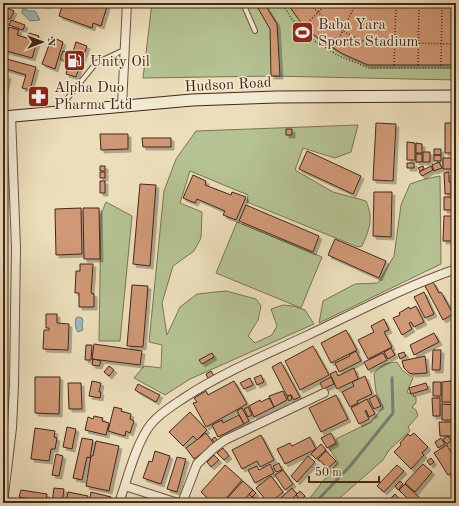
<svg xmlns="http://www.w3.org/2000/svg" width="459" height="506" viewBox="0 0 459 506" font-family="'Old Standard TT',serif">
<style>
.green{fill:#b5c292;stroke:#7c7456}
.water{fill:#9fb9bc;stroke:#7a7e7b}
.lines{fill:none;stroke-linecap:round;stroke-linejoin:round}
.stream{stroke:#7a7e7b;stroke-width:3}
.building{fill:#d09876;stroke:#43261a;filter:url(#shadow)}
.lane-casing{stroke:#6d5442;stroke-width:6}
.street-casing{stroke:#6d5442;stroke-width:10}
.secondary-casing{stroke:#43261a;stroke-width:13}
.path{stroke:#43261a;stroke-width:1.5;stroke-dasharray:1 2;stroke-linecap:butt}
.lane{stroke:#f3ead3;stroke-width:4}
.street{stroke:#f3ead3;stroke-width:8}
.secondary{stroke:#f3ead3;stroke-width:11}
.labels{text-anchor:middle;stroke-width:3;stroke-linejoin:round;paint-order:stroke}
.poi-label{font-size:15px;fill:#43261a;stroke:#f3ead3;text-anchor:start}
.street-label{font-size:15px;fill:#43261a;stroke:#f3ead3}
</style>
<defs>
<filter id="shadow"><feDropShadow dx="3" dy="3" stdDeviation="0" flood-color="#0004"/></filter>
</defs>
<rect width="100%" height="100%" fill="#ecdebb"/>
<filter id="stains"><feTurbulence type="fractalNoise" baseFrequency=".005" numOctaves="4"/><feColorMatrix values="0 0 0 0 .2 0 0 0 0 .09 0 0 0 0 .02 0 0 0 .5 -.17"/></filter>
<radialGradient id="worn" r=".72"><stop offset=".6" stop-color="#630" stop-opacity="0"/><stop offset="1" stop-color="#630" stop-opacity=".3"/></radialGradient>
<path class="green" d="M 152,3 L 456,3 L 456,80 L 271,76 L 143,78 Z
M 358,125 L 351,152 L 335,158 L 303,148 L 295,170 L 333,192 L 366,201 C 374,219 369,230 362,246 L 358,247 L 247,202 L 248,195 L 190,171 L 180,203 L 202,212 L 201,238 L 194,251 L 173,266 L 162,303 L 167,335 L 180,307 L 197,294 L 226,291 L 256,299 L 261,306 L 258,320 L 248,336 L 255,343 L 272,335 L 277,326 L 271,309 L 283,305 L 293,306 L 305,310 L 314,324 L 190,379 L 165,395 L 134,378 L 144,366 L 161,368 L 162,345 L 149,342 L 164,191 L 176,159 L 196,131 Z
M 440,176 L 441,264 L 319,323 L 323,301 L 355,284 L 378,283 L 394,256 L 401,205 L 410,184 L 425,179 Z
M 106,202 L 132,216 L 120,341 L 99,341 L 101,214 Z
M 237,222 L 322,257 L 301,308 L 216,273 Z
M 397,362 L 402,370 L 413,378 L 407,392 L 416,397 L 416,403 L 412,407 L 416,410 L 418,416 L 408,427 L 410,431 L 389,450 L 383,460 L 334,503 L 306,503 L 338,462 L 329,448 L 338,443 L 336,439 L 371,422 L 383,407 L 376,392 L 374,374 C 380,365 385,363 397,362 Z"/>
<path class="water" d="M 23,8 L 29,11 L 35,11 L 40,20 L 30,21 L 22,13 Z
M 78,317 L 82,318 L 83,321 L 82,325 L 83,330 L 78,332 C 75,329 75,322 76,318 Z"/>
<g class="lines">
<path class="stream" d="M 315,503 L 351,465 L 393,413 L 392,378"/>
</g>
<path class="building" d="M 35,3 L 47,3 L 46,6 Z
M 63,3 L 108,3 L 101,26 L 93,23 L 92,28 L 59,16 Z
M 255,3 L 264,3 L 277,24 L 280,76 L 271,76 L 270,29 Z
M 287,3 L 381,3 L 396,6 L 456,6 L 456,65 L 368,65 L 343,54 L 319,39 L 304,27 Z
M 3,6 L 14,11 L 10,19 L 3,15 Z
M 11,20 L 25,25 L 23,30 L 9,25 Z
M 3,22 L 7,25 L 4,30 L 3,30 Z
M 9,27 L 19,30 L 17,35 L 27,38 L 29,33 L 39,36 L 32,58 L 3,50 Z
M 52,37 L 63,42 L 55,69 L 42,64 Z
M 76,42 L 87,46 L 76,77 L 66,74 L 69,63 L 60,59 L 63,51 L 72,55 Z
M 3,58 L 36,67 L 30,90 L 22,88 L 26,75 L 3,68 Z
M 3,75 L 8,76 L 5,90 L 3,90 Z
M 376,123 L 396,124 L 393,181 L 373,180 Z
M 445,123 L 456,123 L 456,153 L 445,153 Z
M 286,129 L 292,129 L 292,135 L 286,135 Z
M 100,134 L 128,134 L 128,149 L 101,150 Z
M 142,138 L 171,138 L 171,147 L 143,147 Z
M 407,142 L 415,143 L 415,160 L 407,160 Z
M 416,143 L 422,144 L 422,153 L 416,153 Z
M 434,149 L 441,149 L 441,155 L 434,155 Z
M 307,151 L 361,176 L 353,194 L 299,169 Z
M 423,152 L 430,152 L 430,162 L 423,162 Z
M 416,154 L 422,154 L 422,162 L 416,162 Z
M 434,155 L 441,155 L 441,161 L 434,161 Z
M 443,158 L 452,158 L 452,161 L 456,161 L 456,169 L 443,169 Z
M 439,162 L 442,168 L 434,171 L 432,165 Z
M 407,163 L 414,163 L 414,168 L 407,168 Z
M 100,166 L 105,166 L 105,171 L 100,171 Z
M 423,166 L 424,169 L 420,171 L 418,168 Z
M 431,166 L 433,170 L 422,176 L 419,172 Z
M 100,172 L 105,172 L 105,178 L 100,178 Z
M 449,172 L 449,182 L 451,182 L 451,194 L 445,194 L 444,173 Z
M 193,175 L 206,181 L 205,185 L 231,195 L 232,192 L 246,197 L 236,220 L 223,215 L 225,211 L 197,199 L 195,203 L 183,198 Z
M 100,181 L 105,181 L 105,193 L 100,193 Z
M 140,184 L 156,185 L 150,266 L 133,264 Z
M 374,192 L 392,192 L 391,237 L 373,236 Z
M 444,197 L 454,197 L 454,210 L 444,210 Z
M 246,205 L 319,236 L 313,252 L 239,221 Z
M 81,208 L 82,254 L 56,255 L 55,209 Z
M 83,208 L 99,208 L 100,259 L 84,259 Z
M 444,216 L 453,216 L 453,241 L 443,241 Z
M 335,239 L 386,261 L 379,278 L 328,255 Z
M 80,264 L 93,264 L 91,293 L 94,294 L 94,307 L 79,307 L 79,293 L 75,293 L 76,271 L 80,271 Z
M 433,282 L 439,293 L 441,292 L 453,314 L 443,320 L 425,286 Z
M 132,285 L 148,286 L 143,347 L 127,346 Z
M 424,292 L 434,314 L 425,318 L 414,297 Z
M 416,306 L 424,322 L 414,327 L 411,322 L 409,323 L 412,329 L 402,335 L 393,318 L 400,315 L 399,313 L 409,307 L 410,309 Z
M 46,314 L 57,314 L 57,323 L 69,324 L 68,350 L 43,349 L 44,330 L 49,330 L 49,328 L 46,328 Z
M 384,319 L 389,330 L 384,332 L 392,347 L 368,359 L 358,340 L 374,332 L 371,326 Z
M 346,330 L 357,350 L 331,363 L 321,343 Z
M 434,333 L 439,342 L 414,355 L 410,345 Z
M 94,344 L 142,351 L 140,365 L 92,359 Z
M 86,345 L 92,345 L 91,360 L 85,360 Z
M 313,346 L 329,375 L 300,390 L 285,361 Z
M 391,348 L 395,355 L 388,359 L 384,352 Z
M 433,350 L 441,350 L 440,370 L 432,370 Z
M 356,351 L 361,361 L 339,372 L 335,363 L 350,356 L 349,355 Z
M 404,352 L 406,356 L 400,359 L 398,354 Z
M 212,353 L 214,357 L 202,364 L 199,360 Z
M 383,353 L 387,360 L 368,370 L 364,362 Z
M 425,356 L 427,373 L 413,374 L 409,373 L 404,368 L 402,361 Z
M 93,359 L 101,361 L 99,366 L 92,365 Z
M 281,362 L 300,397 L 294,400 L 291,395 L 287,396 L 272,367 Z
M 109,366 L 114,370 L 109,376 L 104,372 Z
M 354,368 L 358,379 L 337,389 L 330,374 L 336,371 L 338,376 Z
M 211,371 L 214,376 L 208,378 L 206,374 Z
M 261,375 L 264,382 L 257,385 L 254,378 Z
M 365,376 L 372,394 L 357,401 L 358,403 L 350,407 L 342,392 L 354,386 L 352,382 Z
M 35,377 L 60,377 L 59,414 L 35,413 Z
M 331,377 L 334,384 L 323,389 L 320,383 Z
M 250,378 L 253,385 L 244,389 L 240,383 Z
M 92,381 L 101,383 L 99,392 L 101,392 L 100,398 L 89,396 Z
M 234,381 L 247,404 L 206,427 L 193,403 L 197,402 L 194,398 L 206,391 L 208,395 Z
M 451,381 L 451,383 L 456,383 L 456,402 L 442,402 L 442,382 Z
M 433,382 L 441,382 L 441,396 L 433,396 Z
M 68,383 L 81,383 L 82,409 L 69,409 Z
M 426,383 L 428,389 L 411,394 L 409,388 Z
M 138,384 L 160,395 L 156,402 L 135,390 Z
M 283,391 L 287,400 L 274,407 L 269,396 Z
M 291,395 L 292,399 L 289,401 L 287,397 Z
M 336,395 L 348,419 L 321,432 L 309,408 Z
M 376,395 L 381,406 L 374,409 L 369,399 Z
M 269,398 L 274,407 L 254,417 L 249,406 L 260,400 L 261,402 Z
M 432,398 L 440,398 L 440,416 L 433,416 Z
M 367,399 L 375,414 L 369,417 L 366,410 L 365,411 L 369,419 L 359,424 L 351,408 Z
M 442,404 L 456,405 L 456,420 L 442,420 Z
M 114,407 L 122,409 L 121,411 L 131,414 L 130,419 L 134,421 L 130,433 L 126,431 L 125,436 L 108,431 Z
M 248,407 L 252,415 L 248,417 L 244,409 Z
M 242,408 L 249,421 L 244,424 L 237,411 Z
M 190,412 L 207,430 L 197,440 L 193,436 L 183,446 L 169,432 Z
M 239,415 L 244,424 L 218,437 L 212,425 L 222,420 L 223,423 Z
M 94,416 L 103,418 L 102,421 L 109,423 L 106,435 L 85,430 L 88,417 L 93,419 Z
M 439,422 L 455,422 L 455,436 L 440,436 Z
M 67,427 L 76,429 L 72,449 L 63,447 Z
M 35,428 L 55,431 L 54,437 L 57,438 L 55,449 L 51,449 L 49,461 L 31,459 Z
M 206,433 L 214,444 L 194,459 L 186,448 Z
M 331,433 L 336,443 L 327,448 L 321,438 Z
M 414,433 L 428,447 L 422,453 L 424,455 L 411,469 L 394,452 L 401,445 L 400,443 L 408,434 L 410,436 Z
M 261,435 L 274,460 L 260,467 L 257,461 L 242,469 L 232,450 Z
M 448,436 L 451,441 L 447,444 L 443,440 Z
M 215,437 L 218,441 L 215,443 L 212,439 Z
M 310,437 L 316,449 L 285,464 L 277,449 L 290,443 L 292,446 Z
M 82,438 L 93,440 L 90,458 L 87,457 L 82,480 L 73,478 Z
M 441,438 L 445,444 L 438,448 L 435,442 Z
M 96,441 L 119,446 L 109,491 L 86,486 L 91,456 L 93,456 Z
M 321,444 L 326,450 L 316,459 L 311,454 Z
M 447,445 L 456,462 L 456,471 L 448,475 L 434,453 Z
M 223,448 L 229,456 L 224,460 L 217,453 Z
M 155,451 L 170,456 L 161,484 L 143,478 L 149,461 L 152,462 Z
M 326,451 L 336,461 L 328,468 L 318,459 Z
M 56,454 L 63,456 L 59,476 L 52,475 Z
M 214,455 L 219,460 L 211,467 L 207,462 Z
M 308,456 L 315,462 L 297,482 L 291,476 Z
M 177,457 L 186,459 L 177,492 L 167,489 Z
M 431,458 L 434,462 L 430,465 L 427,461 Z
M 279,463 L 282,470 L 276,472 L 273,466 Z
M 270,464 L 274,473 L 255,483 L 248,470 L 257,466 L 259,470 Z
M 423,464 L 432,472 L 415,492 L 405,483 Z
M 225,465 L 242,480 L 222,503 L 213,503 L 201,492 Z
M 397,465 L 404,471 L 384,492 L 377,486 Z
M 283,470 L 293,484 L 285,490 L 275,475 Z
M 271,476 L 283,492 L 270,503 L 268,503 L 256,488 Z
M 456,480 L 456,492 L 451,483 Z
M 243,481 L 253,490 L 241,503 L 223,503 Z
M 400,481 L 403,484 L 398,490 L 395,486 Z
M 405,484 L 421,499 L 417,503 L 412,503 L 399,490 Z
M 54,488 L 64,489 L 62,503 L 52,503 Z
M 292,488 L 297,494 L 288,503 L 286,503 L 281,498 Z
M 21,490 L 47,494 L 46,502 L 19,497 Z
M 253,490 L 256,493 L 252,497 L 249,494 Z
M 300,491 L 305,496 L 301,500 L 296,495 Z
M 68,492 L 88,496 L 87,503 L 76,501 L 76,503 L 66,503 Z
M 91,492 L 111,497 L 109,503 L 89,503 Z
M 395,494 L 402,502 L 388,503 L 387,502 Z
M 253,497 L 260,503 L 251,503 L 249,501 Z
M 144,498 L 159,503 L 143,503 Z
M 280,498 L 284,503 L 275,503 Z
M 299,498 L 303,503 L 294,503 Z"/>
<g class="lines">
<defs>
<path id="lane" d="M 243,3 L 255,31
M 58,110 L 96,63 L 124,50"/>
<path id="street" d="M 122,105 L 127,3
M 125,486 L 178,503
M 3,503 L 12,428 L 14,385 L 16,248 L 11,116
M 119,503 C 127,480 136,443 151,424 C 160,413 172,406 184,398 C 222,373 265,355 306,336 C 355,313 404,287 456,269
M 182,503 L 197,464 L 214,448 L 225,440 L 324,393"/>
<path id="secondary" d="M 3,117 L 192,100 L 276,97 L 456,96"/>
</defs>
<use href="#lane" class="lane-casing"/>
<use href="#street" class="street-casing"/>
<use href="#secondary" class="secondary-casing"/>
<path class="path" d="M 282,3 L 291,18 L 313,40 L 339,56 L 369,68 L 456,68
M 309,3 C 325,21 344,34 367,42 L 456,44
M 304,27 L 327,3
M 334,49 L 356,3
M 394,65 L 396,6
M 418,65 L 419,6
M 441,65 L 442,6"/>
<use href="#lane" class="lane"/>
<use href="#street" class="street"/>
<use href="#secondary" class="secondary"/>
</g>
<defs>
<symbol id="stadium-square" viewBox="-11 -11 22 22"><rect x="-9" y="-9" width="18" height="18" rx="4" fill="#8f2418" stroke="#f3ead3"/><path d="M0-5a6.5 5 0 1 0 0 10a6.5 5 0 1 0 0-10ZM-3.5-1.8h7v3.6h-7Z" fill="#fff"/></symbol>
<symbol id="fuel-square" viewBox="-11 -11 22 22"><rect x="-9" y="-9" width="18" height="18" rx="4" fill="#8f2418" stroke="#f3ead3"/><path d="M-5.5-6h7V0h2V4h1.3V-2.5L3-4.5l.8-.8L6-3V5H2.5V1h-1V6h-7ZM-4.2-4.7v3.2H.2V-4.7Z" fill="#fff"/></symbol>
<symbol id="pharmacy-square" viewBox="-11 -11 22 22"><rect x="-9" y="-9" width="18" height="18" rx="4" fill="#8f2418" stroke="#f3ead3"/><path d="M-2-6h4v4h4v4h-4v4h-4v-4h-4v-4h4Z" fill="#fff"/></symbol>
</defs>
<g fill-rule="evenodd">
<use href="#stadium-square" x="290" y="20" width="25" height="25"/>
<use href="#fuel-square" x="62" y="48" width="25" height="25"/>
<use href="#pharmacy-square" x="26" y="84" width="25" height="25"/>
</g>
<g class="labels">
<g class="poi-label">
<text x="318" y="29">Baba Yara<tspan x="318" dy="17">Sports Stadium</tspan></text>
<text x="90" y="66">Unity Oil</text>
<text x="54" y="92">Alpha Duo<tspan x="54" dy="17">Pharma Ltd</tspan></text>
</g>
<g class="street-label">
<text transform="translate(228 84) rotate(-3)" y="5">Hudson Road</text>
</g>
</g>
<rect width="459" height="506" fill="none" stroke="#ecdebb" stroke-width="16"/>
<rect x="4" y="4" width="451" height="498" fill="none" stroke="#43261a" stroke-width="2"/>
<rect x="8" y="8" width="443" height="490" fill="none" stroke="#43261a"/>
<g transform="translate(42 42) rotate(90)" stroke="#f3ead3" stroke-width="3" paint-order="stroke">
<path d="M0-3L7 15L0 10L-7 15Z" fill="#43261a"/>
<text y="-6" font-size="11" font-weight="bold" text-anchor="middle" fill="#43261a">N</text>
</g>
<path d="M309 476v6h70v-6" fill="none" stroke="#43261a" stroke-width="2"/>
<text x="315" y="476" font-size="12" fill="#43261a" stroke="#f3ead3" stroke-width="3" paint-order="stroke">50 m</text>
<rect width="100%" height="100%" filter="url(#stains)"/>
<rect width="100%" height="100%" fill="url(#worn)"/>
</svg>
